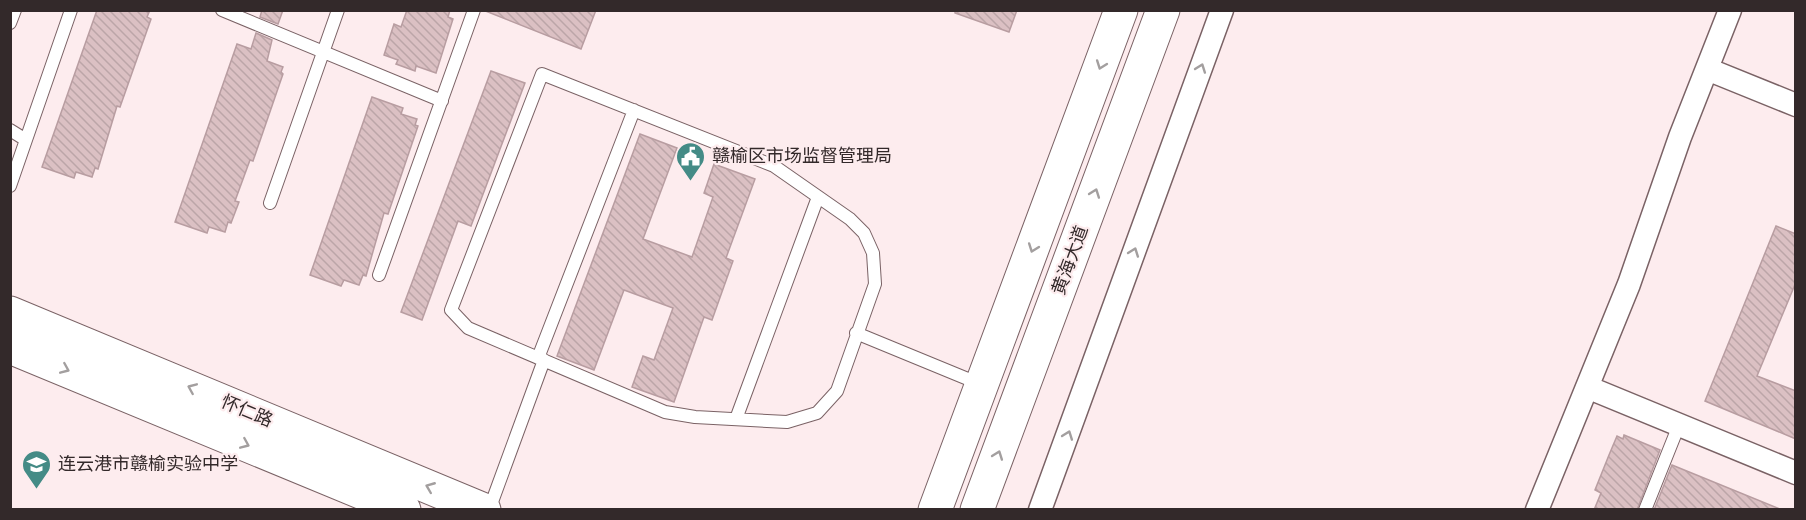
<svg xmlns="http://www.w3.org/2000/svg" width="1806" height="520" viewBox="0 0 1806 520" font-family="'Open Sans','Noto Sans SC',sans-serif">
<style>
.building{fill:url(#building-back-hatch);stroke:#b89da1;stroke-width:1.5}
.lines{fill:none;stroke-linecap:round;stroke-linejoin:round}
.service-casing{stroke:#7a6265;stroke-width:14}
.minor-casing{stroke:#7a6265;stroke-width:25}
.secondary-casing{stroke:#7a6265;stroke-width:35}
.primary-casing{stroke:#7a6265;stroke-width:35}
.service{stroke:#fff;stroke-width:12}
.minor{stroke:#fff;stroke-width:22}
.secondary{stroke:#fff;stroke-width:33}
.primary{stroke:#fff;stroke-width:33}
.oneway{stroke:#a39f9f}
.labels{text-anchor:middle;stroke-width:4.5;stroke-linejoin:round;paint-order:stroke}
.poi-label{font-size:18px;fill:#33292a;stroke:#fdecee;text-anchor:start}
.street-label{font-size:18px;fill:#33292a;stroke:#fdecee}
</style>
<defs>
<pattern id="building-back-hatch" width="6" height="6" patternUnits="userSpaceOnUse" patternTransform="scale(1.5)"><rect width="6" height="6" fill="#dbc0c3"/><path d="M-1 5l2 2M0 0l6 6M5-1l2 2" fill="none" stroke="#bca5a8"/></pattern>
</defs>
<rect width="100%" height="100%" fill="#fdecee"/>
<path class="building" d="M 97,10 L 150,10 L 147,17 L 151,19 L 120,107 L 117,106 L 98,169 L 95,168 L 92,177 L 76,172 L 74,178 L 42,167 Z
M 262,10 L 283,10 L 278,24 L 260,17 Z
M 407,10 L 450,10 L 448,17 L 453,19 L 436,73 L 416,66 L 415,71 L 396,64 L 398,60 L 384,55 L 394,24 L 401,27 Z
M 483,10 L 596,10 L 581,49 Z
M 955,10 L 1017,10 L 1009,32 L 955,13 Z
M 256,33 L 272,40 L 267,61 L 283,67 L 281,72 L 283,74 L 253,161 L 250,160 L 235,201 L 239,202 L 231,223 L 228,222 L 225,232 L 209,227 L 207,233 L 175,222 L 237,44 L 251,49 Z
M 491,71 L 525,83 L 471,226 L 458,221 L 422,320 L 401,312 Z
M 372,97 L 403,108 L 401,114 L 417,119 L 415,125 L 418,126 L 388,214 L 384,213 L 366,276 L 363,275 L 359,285 L 344,280 L 341,286 L 310,275 Z
M 640,134 L 677,148 L 643,239 L 692,257 L 713,197 L 704,193 L 714,164 L 755,179 L 726,258 L 733,261 L 712,320 L 704,317 L 674,402 L 632,387 L 643,356 L 654,360 L 673,308 L 624,290 L 594,370 L 557,356 Z
M 1776,226 L 1796,234 L 1796,282 L 1757,376 L 1796,391 L 1796,439 L 1705,401 Z
M 1624,435 L 1660,450 L 1637,510 L 1594,510 L 1601,493 L 1595,490 L 1609,455 L 1617,436 L 1623,439 Z
M 1672,465 L 1780,509 L 1780,510 L 1654,510 Z"/>
<g class="lines">
<defs>
<path id="service" d="M 222,10 L 442,101
M 10,23 L 15,10
M 542,74 L 774,166 L 850,219 L 864,233 L 873,253 L 875,284 L 837,391 L 817,413 L 787,422 L 695,417 L 665,412 L 468,328 L 451,310 Z
M 10,130 L 26,140
M 10,186 L 71,10
M 270,203 L 338,10
M 379,275 L 474,10
M 856,333 L 980,384
M 538,358 L 634,110
M 736,419 L 818,197
M 489,510 L 544,360
M 1645,510 L 1679,425"/>
<path id="minor" d="M 1707,69 L 1796,105
M 1587,387 L 1796,473
M 1040,510 L 1222,10
M 1537,510 L 1629,284 L 1680,137 L 1730,10"/>
<path id="secondary" d="M 10,313 L 484,510
M 10,347 L 404,510"/>
<path id="primary" d="M 935,510 L 1121,10
M 977,510 L 1163,10"/>
</defs>
<use href="#service" class="service-casing"/>
<use href="#minor" class="minor-casing"/>
<use href="#secondary" class="secondary-casing"/>
<use href="#primary" class="primary-casing"/>
<use href="#service" class="service"/>
<use href="#minor" class="minor"/>
<use href="#secondary" class="secondary"/>
<use href="#primary" class="primary"/>
</g>
<defs><path id="oneway-chevron" d="M-2-3.5L2.5 0L-2 3.5" fill="none" stroke-width="1.6" stroke-linecap="round" stroke-linejoin="round" transform="scale(1.5)"/></defs>
<g class="oneway">
<use href="#oneway-chevron" transform="translate(1101 65) rotate(110)"/>
<use href="#oneway-chevron" transform="translate(1201 68) rotate(-70)"/>
<use href="#oneway-chevron" transform="translate(1095 193) rotate(-70)"/>
<use href="#oneway-chevron" transform="translate(1033 248) rotate(110)"/>
<use href="#oneway-chevron" transform="translate(1134 252) rotate(-70)"/>
<use href="#oneway-chevron" transform="translate(65 369) rotate(23)"/>
<use href="#oneway-chevron" transform="translate(192 388) rotate(-157)"/>
<use href="#oneway-chevron" transform="translate(1068 435) rotate(-70)"/>
<use href="#oneway-chevron" transform="translate(245 444) rotate(23)"/>
<use href="#oneway-chevron" transform="translate(998 455) rotate(-70)"/>
<use href="#oneway-chevron" transform="translate(430 487) rotate(-158)"/>
</g>
<defs>
<symbol id="civic-pin" viewBox="-11 -11 22 30"><path d="M0 17L-7.5 6A9.5 9.5 0 1 1 7.5 6Z" fill="#448b86" stroke="#fdecee"/><path d="M-.6-6.5H3V-4.5H.6V-3L4-1V1h2V6H-6V1h2V-1L-.6-3ZM-1.2 2.5V6h2.4V2.5Z" fill="#fff"/></symbol>
<symbol id="school-pin" viewBox="-11 -11 22 30"><path d="M0 17L-7.5 6A9.5 9.5 0 1 1 7.5 6Z" fill="#448b86" stroke="#fdecee"/><path d="M0-5L7-2L0 1L-7-2ZM-4 1L0 2.5L4 1V4Q0 6-4 4Z" fill="#fff"/></symbol>
</defs>
<g fill-rule="evenodd">
<use href="#civic-pin" x="674" y="140" width="33" height="45"/>
<use href="#school-pin" x="20" y="448" width="33" height="45"/>
</g>
<g class="labels">
<g class="poi-label">
<text x="712" y="162">赣榆区市场监督管理局</text>
<text x="58" y="470">连云港市赣榆实验中学</text>
</g>
<g class="street-label">
<text transform="translate(1070 260) rotate(-70)" y="6">黄海大道</text>
<text transform="translate(247 411) rotate(23)" y="6">怀仁路</text>
</g>
</g>
<rect width="1806" height="520" fill="none" stroke="#33292a" stroke-width="24"/>
</svg>
